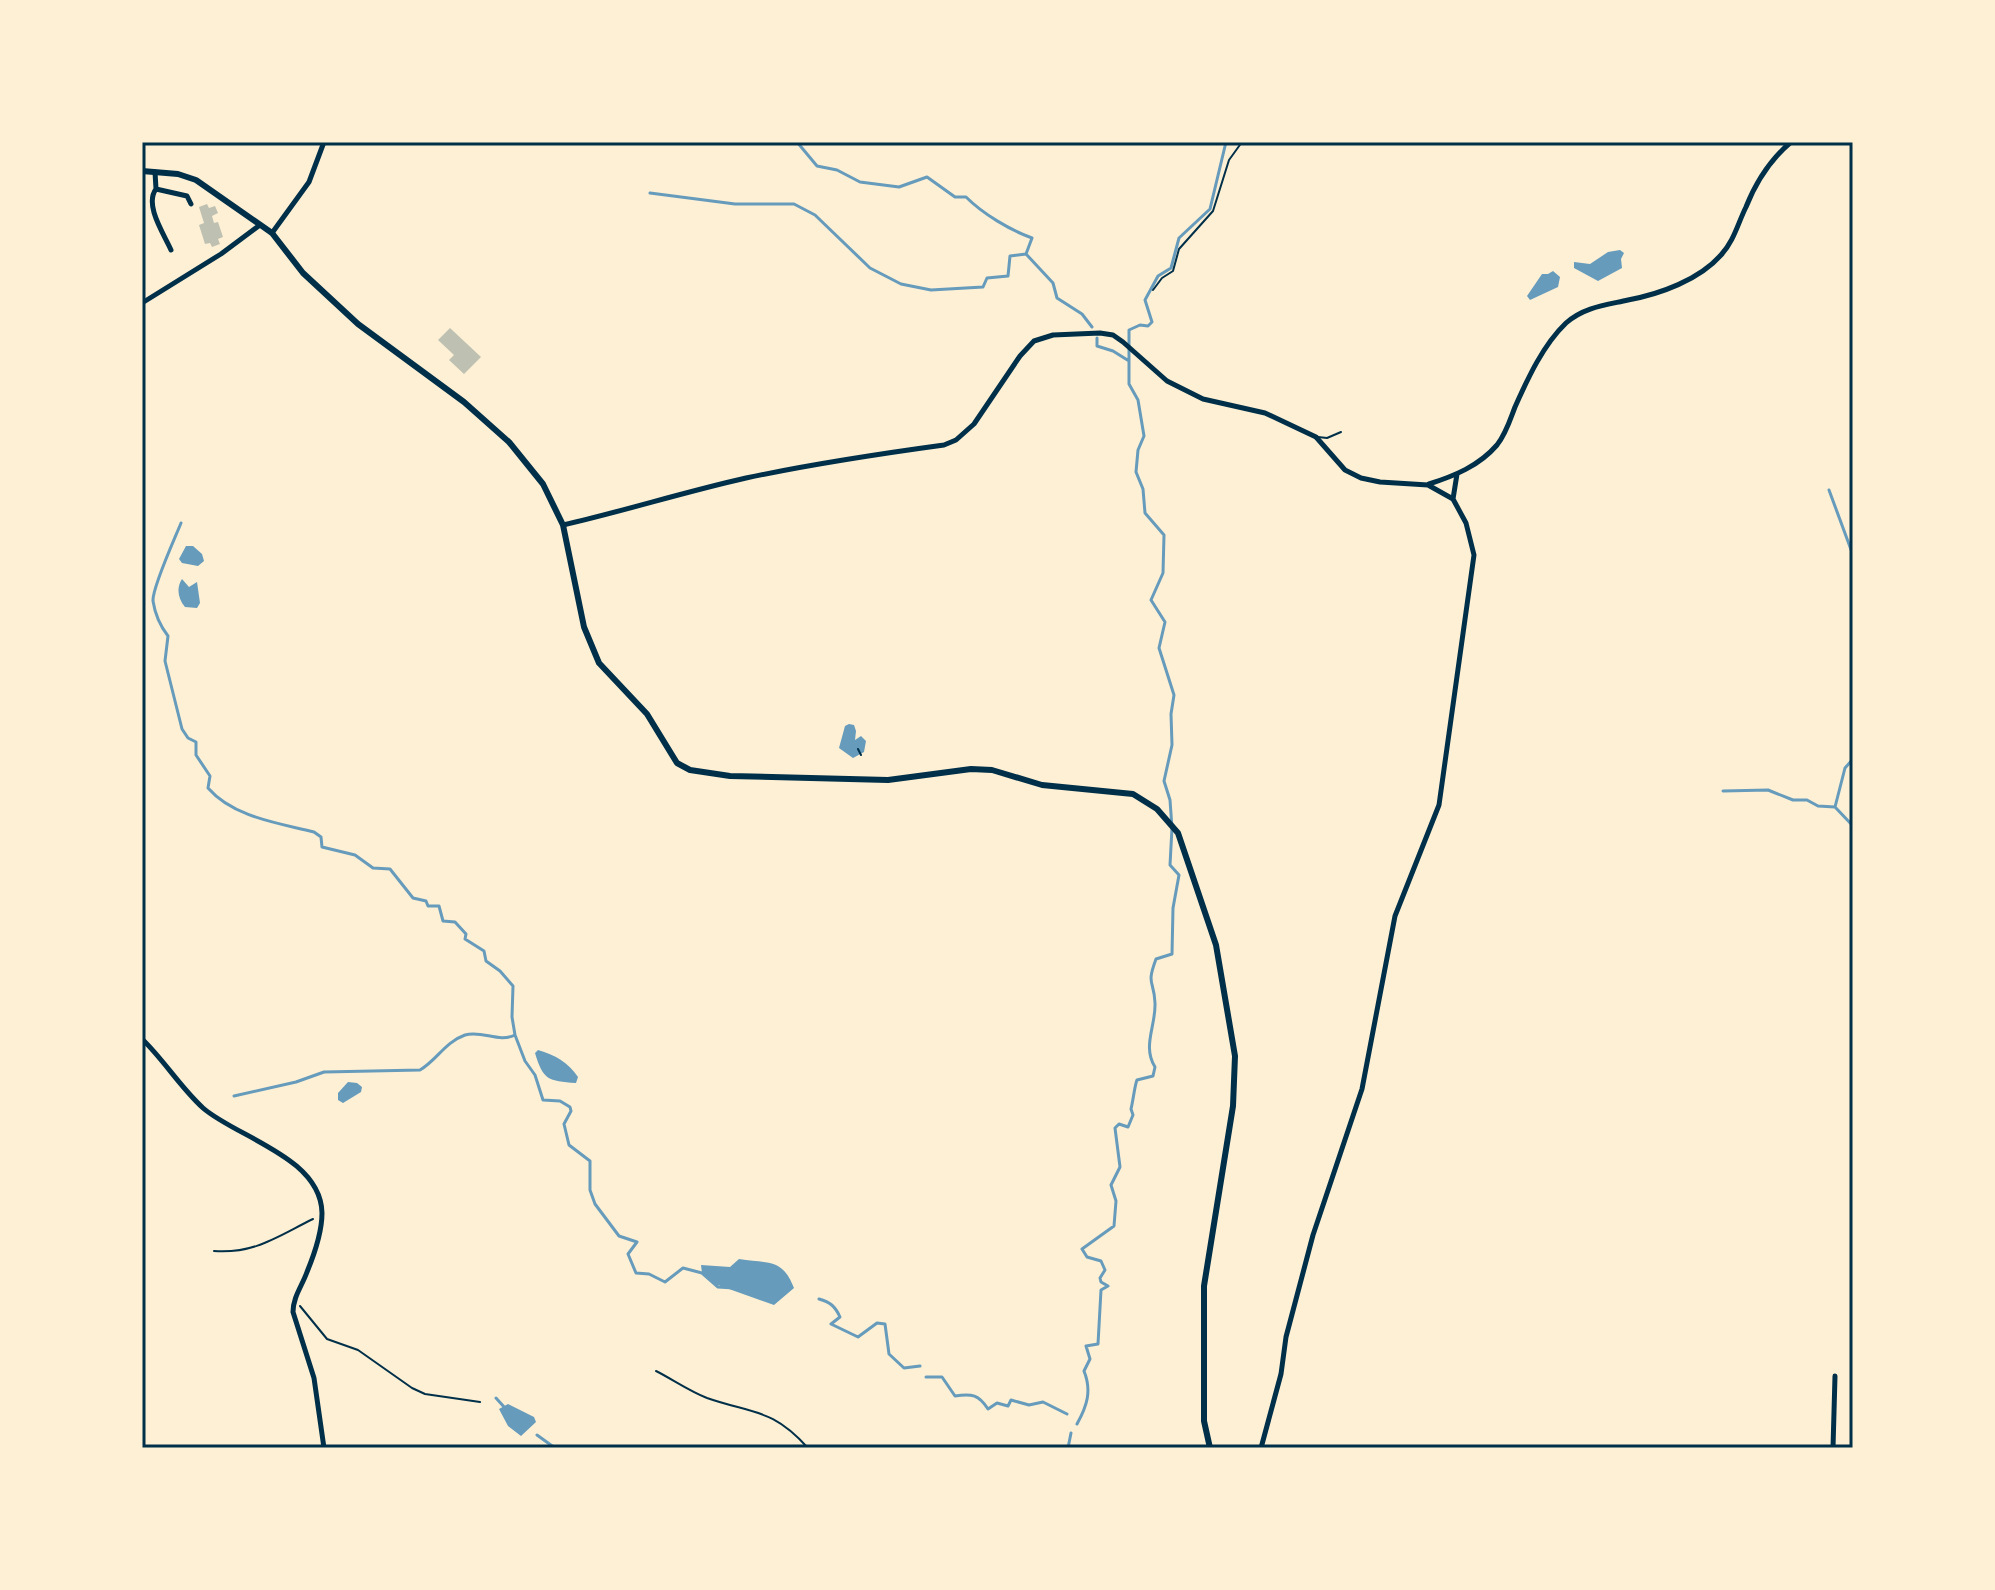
<svg xmlns="http://www.w3.org/2000/svg" width="1995" height="1590" viewBox="0 0 1995 1590" font-family="Barlow,sans-serif">
<style>
.water{fill:#669bbc}
.lines{fill:none;stroke-linecap:round;stroke-linejoin:round}
.stream{stroke:#669bbc;stroke-width:3}
.building{fill:#bec0b2}
.path{stroke:#003049;stroke-width:2}
.service{stroke:#003049;stroke-width:2}
.minor{stroke:#003049;stroke-width:5}
.tertiary{stroke:#003049;stroke-width:6}
.neatline{fill:none;stroke:#003049;stroke-width:3}
</style>
<rect width="100%" height="100%" fill="#fdf0d5"/>
<path class="water" d="M 1620,250 L 1624,253 L 1621,259 L 1622,268 L 1598,281 L 1574,268 L 1574,262 L 1590,264 L 1608,252 Z
M 1553,271 L 1560,277 L 1558,287 L 1530,300 L 1527,296 L 1542,274 L 1548,274 Z
M 186,546 L 193,546 L 202,554 L 204,561 L 198,566 L 182,563 L 179,559 Z
M 182,579 L 189,587 L 197,582 L 200,603 L 197,608 L 185,607 C 178,599 176,588 182,579 Z
M 849,724 L 854,725 L 856,731 L 855,740 L 861,736 L 866,741 L 864,752 L 853,758 L 839,748 L 845,726 Z
M 538,1050 C 555,1055 568,1062 578,1077 L 576,1083 C 548,1081 543,1080 535,1053 Z
M 348,1082 L 357,1083 L 362,1087 L 361,1092 L 343,1103 L 338,1100 L 338,1093 Z
M 739,1259 C 767,1264 782,1257 794,1288 L 774,1305 L 715,1284 L 702,1273 L 701,1265 L 730,1267 Z
M 508,1404 L 534,1417 L 536,1422 L 521,1436 L 508,1426 L 499,1409 Z"/>
<g class="lines">
<path class="stream" d="M 797,142 L 817,166 L 837,170 L 860,182 L 899,187 L 927,177 L 955,197 L 966,197 C 983,214 1010,230 1032,238 L 1026,254 L 1053,283 L 1057,298 L 1082,314 L 1092,327
M 650,193 L 735,204 L 794,204 L 815,215 L 870,268 L 901,284 L 931,290 L 983,287 L 987,278 L 1008,276 L 1010,256 L 1026,254
M 1097,338 L 1097,346 L 1113,351 L 1129,361
M 1829,490 L 1853,555
M 181,523 C 175,538 152,588 153,601 C 155,614 161,627 168,636 L 165,661 L 182,729 L 188,738 L 196,742 L 196,755 L 210,776 L 208,788 C 233,817 278,823 314,832 L 321,837 L 322,847 L 355,855 L 373,868 L 390,869 L 413,898 L 426,901 L 428,906 L 439,906 L 443,921 L 455,922 L 466,934 L 465,939 L 484,951 L 486,961 L 500,971 L 513,986 L 512,1017 L 515,1035 L 525,1061 L 535,1075 L 543,1100 L 560,1101 L 570,1107 L 571,1111 L 564,1124 L 569,1145 L 590,1161 L 590,1190 L 595,1204 L 619,1236 L 637,1242 L 628,1254 L 636,1273 L 649,1274 L 665,1282 L 683,1268 L 702,1273 L 718,1287 L 734,1288
M 1853,759 L 1845,768 L 1835,807 L 1853,826
M 1723,791 L 1768,790 L 1793,800 L 1807,800 L 1818,806 L 1835,807
M 234,1096 L 296,1082 L 324,1072 L 420,1070 C 437,1060 445,1042 465,1035 C 482,1030 499,1043 515,1035
M 819,1299 C 830,1302 835,1306 840,1317 L 831,1324 L 858,1337 L 877,1323 L 885,1324 L 889,1354 L 904,1368 L 920,1366
M 926,1377 L 942,1377 L 955,1396 C 972,1393 979,1395 988,1409 L 997,1403 L 1008,1406 L 1011,1400 L 1029,1405 L 1043,1402 L 1067,1414
M 496,1398 L 505,1408
M 1077,1424 C 1087,1406 1092,1391 1084,1371 L 1090,1359 L 1086,1346 L 1098,1344 L 1101,1290 L 1108,1286 L 1101,1282 L 1100,1278 L 1105,1270 L 1101,1261 L 1087,1257 L 1082,1249 L 1114,1226 L 1116,1201 L 1111,1185 L 1120,1167 L 1115,1128 L 1119,1124 L 1128,1127 L 1133,1115 L 1131,1109 C 1133,1101 1135,1084 1137,1080 L 1153,1076 L 1155,1067 C 1142,1046 1156,1026 1155,1003 C 1154,979 1146,986 1156,959 L 1172,954 L 1173,908 L 1179,875 L 1170,865 L 1172,828 L 1170,800 L 1164,781 L 1172,745 L 1171,714 L 1174,695 L 1159,648 L 1165,622 L 1151,600 L 1163,573 L 1164,535 L 1145,513 L 1143,489 L 1136,472 L 1138,450 L 1144,436 L 1138,400 L 1129,384 L 1129,330 L 1140,325 L 1148,326 L 1152,322 L 1145,300 L 1158,276 L 1171,268 L 1179,238 L 1210,209 L 1226,142
M 537,1435 L 555,1448
M 1068,1448 L 1071,1433"/>
</g>
<path class="building" d="M 207,204 L 209,208 L 215,206 L 218,213 L 212,216 L 214,223 L 218,222 L 223,237 L 218,239 L 220,244 L 212,247 L 210,243 L 205,244 L 199,225 L 204,223 L 199,207 Z
M 450,328 L 481,357 L 464,374 L 449,360 L 454,355 L 438,340 Z"/>
<g class="lines">
<path class="path" d="M 1153,290 L 1162,278 L 1173,271 L 1179,249 L 1213,211 L 1229,160 L 1242,142
M 858,749 L 861,755
M 214,1251 C 255,1254 278,1236 313,1219
M 300,1306 L 327,1339 L 358,1350 L 412,1388 L 425,1394 L 480,1402"/>
<path class="service" d="M 1318,437 L 1327,438 L 1341,432
M 656,1371 C 672,1379 689,1391 707,1398 C 753,1414 772,1408 808,1448"/>
<path class="minor" d="M 155,172 L 156,189 C 144,205 164,234 171,250
M 156,189 L 187,196 L 191,204
M 272,233 L 309,182 L 324,142
M 142,303 L 221,254 L 260,225
M 1429,484 C 1454,476 1479,466 1497,445 C 1506,434 1510,420 1515,407 C 1528,378 1543,345 1566,323 C 1584,307 1606,305 1628,300 C 1660,294 1699,280 1721,255 C 1734,241 1738,223 1746,207 C 1756,182 1771,159 1791,142
M 563,525 C 624,511 684,492 746,478 C 812,464 878,454 944,445 L 956,440 L 974,424 L 1020,356 L 1034,341 L 1053,335 L 1100,333 L 1113,335 L 1123,342 L 1167,381 L 1203,399 L 1265,413 L 1316,437 L 1345,470 L 1361,478 L 1380,482 L 1428,485 L 1453,499
M 142,1039 C 164,1060 180,1087 203,1108 C 236,1137 321,1157 322,1213 C 322,1231 314,1255 307,1272 C 302,1286 293,1297 293,1312 L 314,1378 L 324,1448
M 1261,1448 L 1281,1374 L 1286,1337 L 1313,1235 L 1362,1089 L 1395,916 L 1439,805 L 1474,555 L 1466,523 L 1453,499 L 1457,474
M 1833,1448 L 1835,1376"/>
<path class="tertiary" d="M 142,171 L 178,174 L 196,180 L 272,233 L 303,273 L 358,324 L 464,402 L 509,442 L 543,484 L 563,525 L 584,627 L 599,663 L 647,714 L 677,763 L 690,770 L 730,776 L 888,780 L 971,769 L 992,770 L 1042,785 L 1133,794 L 1157,809 L 1178,833 L 1216,945 L 1235,1056 L 1233,1106 L 1204,1286 L 1204,1421 L 1210,1448"/>
</g>
<rect width="1995" height="1590" fill="none" stroke="#fdf0d5" stroke-width="288"/>
<rect x="144" y="144" width="1707" height="1302" class="neatline"/>
</svg>
